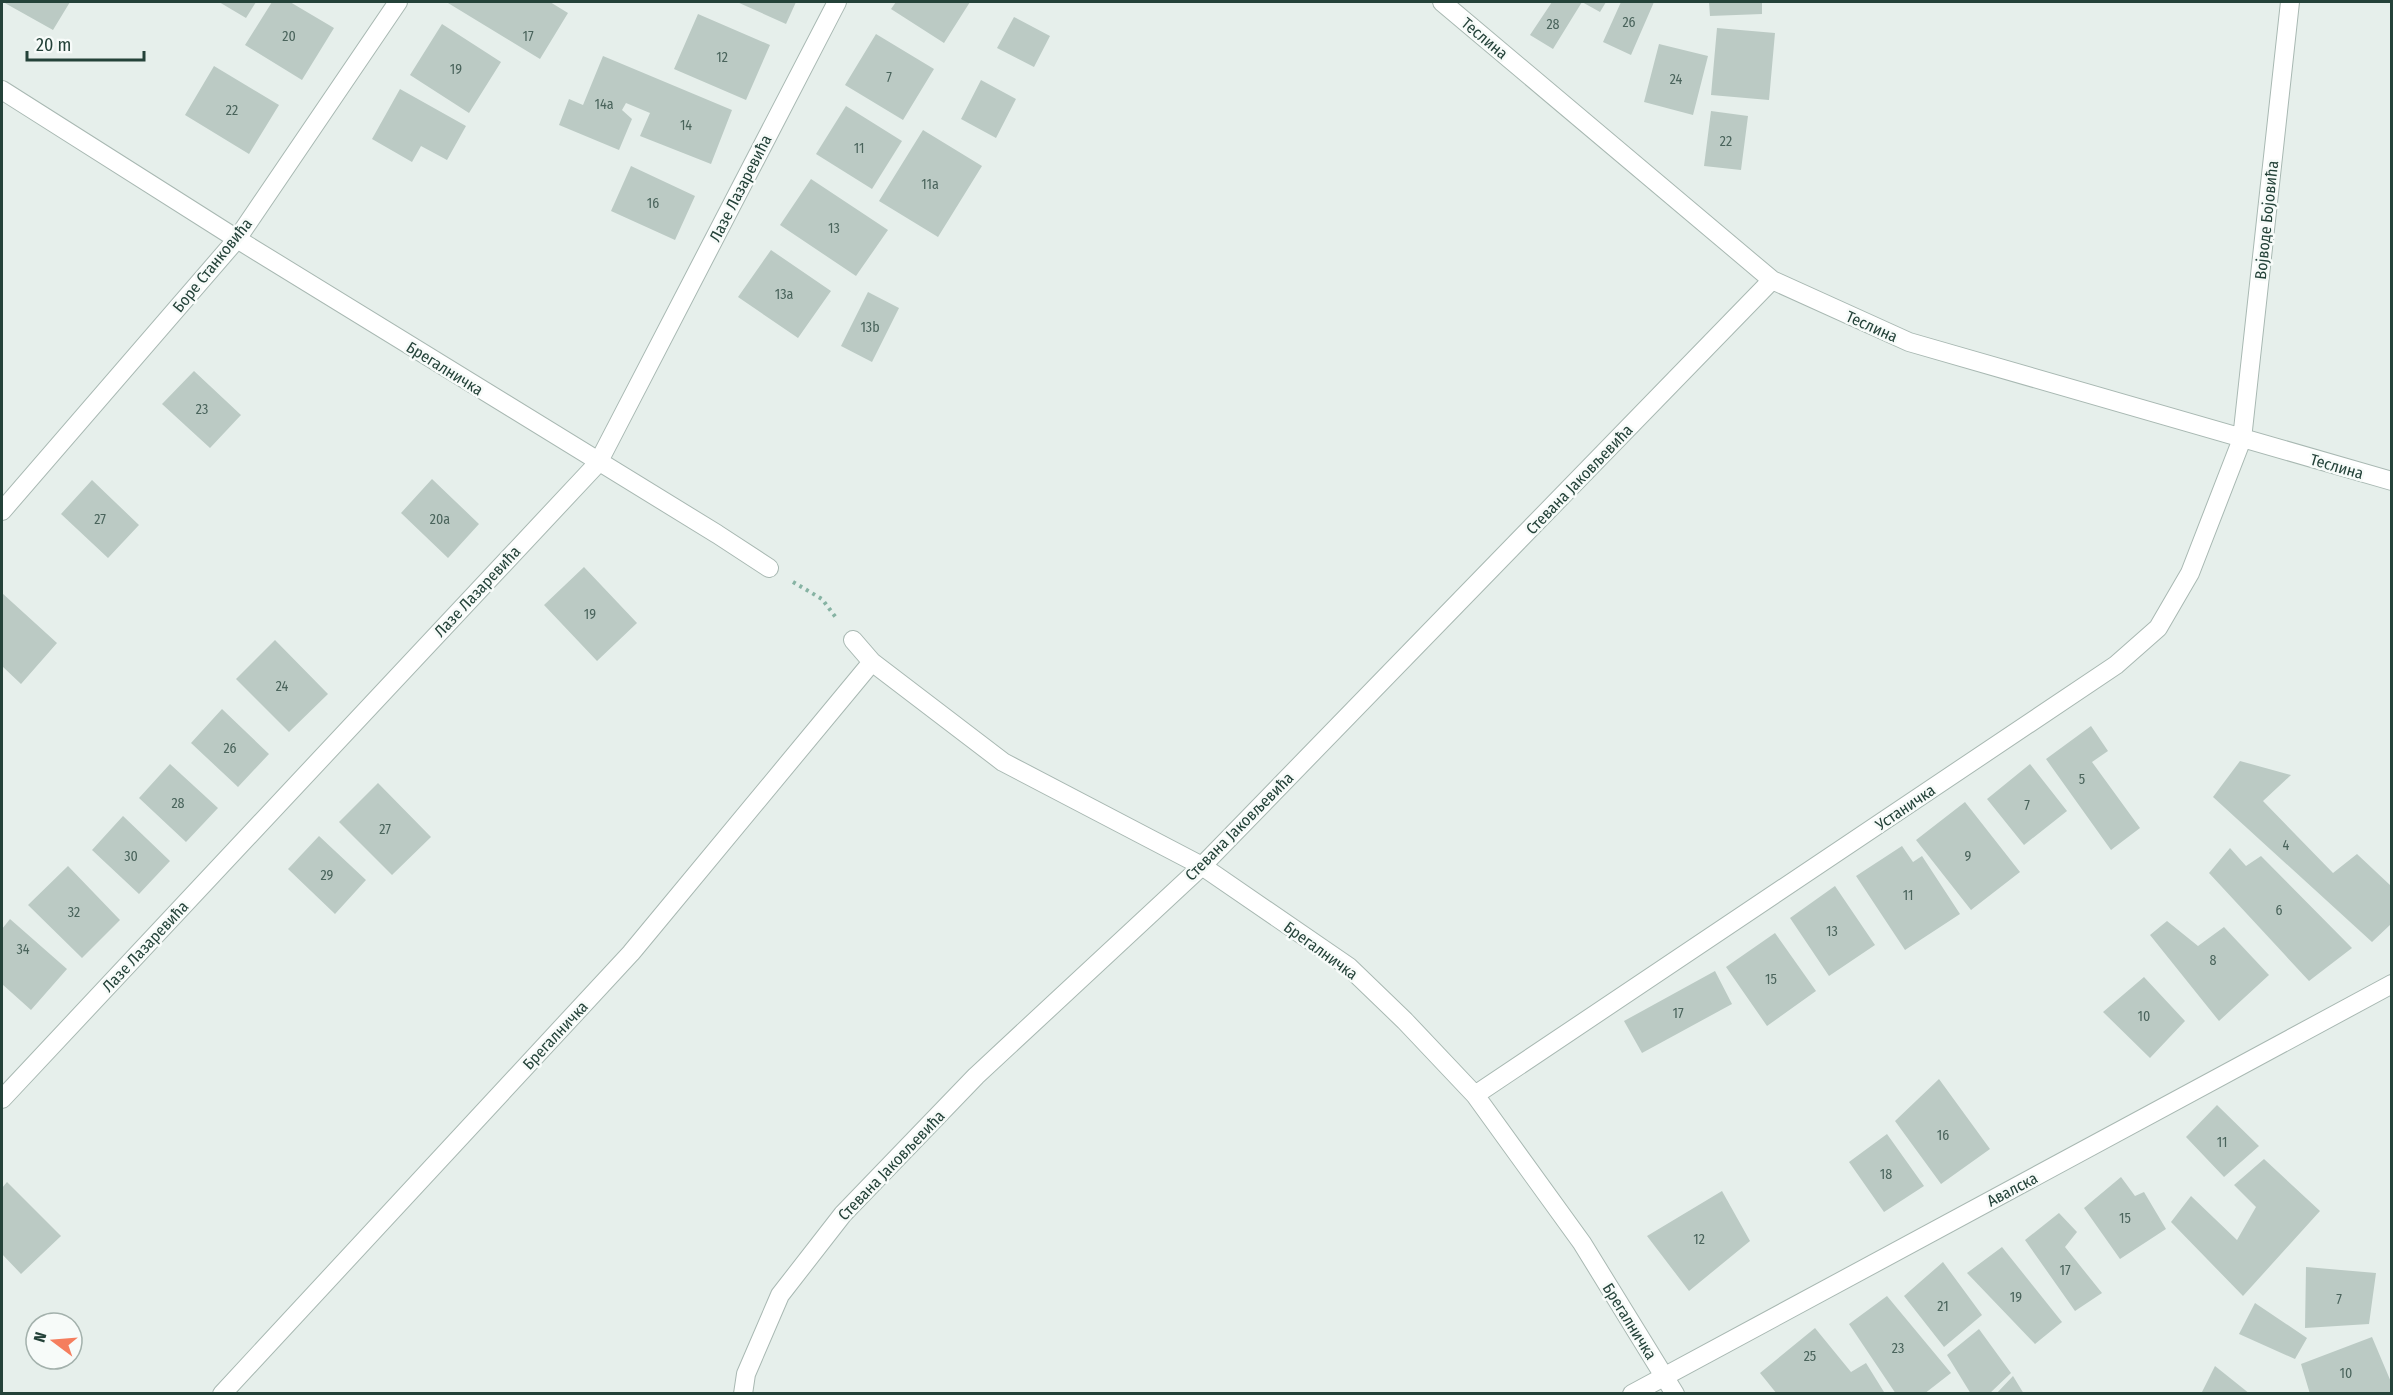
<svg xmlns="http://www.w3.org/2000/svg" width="2393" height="1395" viewBox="0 0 2393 1395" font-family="'Fira Sans Condensed',sans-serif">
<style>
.building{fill:#bbcac4}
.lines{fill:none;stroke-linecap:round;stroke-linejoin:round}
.minor-casing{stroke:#a8b8b2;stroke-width:20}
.path{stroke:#86b3a3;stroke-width:4;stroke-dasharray:3 4.5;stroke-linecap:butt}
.minor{stroke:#fff;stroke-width:18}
.labels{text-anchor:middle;stroke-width:5;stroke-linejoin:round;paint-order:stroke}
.number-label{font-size:14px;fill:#4a645c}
.street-label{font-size:16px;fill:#244239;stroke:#f7fbf9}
</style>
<rect width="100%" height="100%" fill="#e6efeb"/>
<path class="building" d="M 3,2 L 70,2 L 53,30 Z
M 219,2 L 256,2 L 246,18 Z
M 272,2 L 290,2 L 334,28 L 302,80 L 245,45 Z
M 449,2 L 550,2 L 568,13 L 540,59 L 448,3 Z
M 737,2 L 796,2 L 786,24 Z
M 896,2 L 970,2 L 944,43 L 891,9 Z
M 1552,2 L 1606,2 L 1600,12 L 1582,2 L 1553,49 L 1530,35 Z
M 1621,2 L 1654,2 L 1631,55 L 1603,42 Z
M 1709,2 L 1762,2 L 1762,14 L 1710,16 Z
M 698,14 L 770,45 L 746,100 L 674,69 Z
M 1014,17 L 1050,36 L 1034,67 L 997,48 Z
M 442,24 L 501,62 L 469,113 L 410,75 Z
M 1717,28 L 1775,33 L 1769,100 L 1711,95 Z
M 876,34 L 934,69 L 903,120 L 845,85 Z
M 1659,44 L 1708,56 L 1693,115 L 1644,102 Z
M 603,56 L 732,110 L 711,164 L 640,136 L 650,113 L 626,103 L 622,110 L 632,119 L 619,150 L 559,125 L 569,99 L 583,105 Z
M 214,66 L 279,105 L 249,154 L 185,115 Z
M 981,80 L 1016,99 L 996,138 L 961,119 Z
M 400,89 L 466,126 L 447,160 L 421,146 L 412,162 L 372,139 Z
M 846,106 L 902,141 L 872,189 L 816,154 Z
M 1711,111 L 1748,116 L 1741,170 L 1704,166 Z
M 923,130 L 982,166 L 938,237 L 879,201 Z
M 631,166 L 695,196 L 675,240 L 611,211 Z
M 811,179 L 888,230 L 856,276 L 780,225 Z
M 771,250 L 831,291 L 798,338 L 738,297 Z
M 868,292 L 899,308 L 872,362 L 841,346 Z
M 194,371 L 241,415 L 210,448 L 162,404 Z
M 432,479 L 479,524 L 448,558 L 401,513 Z
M 92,480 L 139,525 L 108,558 L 61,514 Z
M 584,567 L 637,623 L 597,661 L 544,605 Z
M 2,593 L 57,643 L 21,684 L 2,666 Z
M 275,640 L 328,694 L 289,732 L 236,679 Z
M 222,709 L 269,754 L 238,787 L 191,743 Z
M 2091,726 L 2108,751 L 2092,762 L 2140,828 L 2111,850 L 2046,759 Z
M 2240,761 L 2291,775 L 2263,801 L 2333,873 L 2357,854 L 2391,886 L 2391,924 L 2372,942 L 2213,797 Z
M 170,764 L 218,808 L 186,842 L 139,798 Z
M 2030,764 L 2067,811 L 2024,845 L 1987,799 Z
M 378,783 L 431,837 L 392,875 L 339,822 Z
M 1965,802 L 2020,872 L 1971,910 L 1916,840 Z
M 123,816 L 170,861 L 139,894 L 92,850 Z
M 319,836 L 366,880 L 335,914 L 288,869 Z
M 1902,846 L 1913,862 L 1922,856 L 1960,914 L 1905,950 L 1856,876 Z
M 2230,848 L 2246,866 L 2261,856 L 2352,948 L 2309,981 L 2209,873 Z
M 68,866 L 120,920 L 82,958 L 28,905 Z
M 1835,886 L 1875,945 L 1829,976 L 1790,918 Z
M 10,919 L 67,969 L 31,1010 L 2,984 L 2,929 Z
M 2167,921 L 2198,946 L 2224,927 L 2269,975 L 2219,1021 L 2150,935 Z
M 1775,933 L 1816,991 L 1767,1026 L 1726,967 Z
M 1715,971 L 1732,1004 L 1642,1053 L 1624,1021 Z
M 2144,977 L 2185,1021 L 2150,1058 L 2103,1012 Z
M 1939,1079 L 1990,1149 L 1941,1184 L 1895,1121 Z
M 2217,1105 L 2259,1146 L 2224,1177 L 2186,1137 Z
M 1887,1134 L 1924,1186 L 1884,1212 L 1849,1162 Z
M 2264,1159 L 2320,1211 L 2243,1296 L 2171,1222 L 2191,1196 L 2237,1240 L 2256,1207 L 2234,1185 Z
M 2121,1177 L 2135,1196 L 2144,1192 L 2166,1229 L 2120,1259 L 2084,1208 Z
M 7,1182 L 61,1236 L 21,1274 L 2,1254 L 2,1188 Z
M 1722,1191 L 1750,1241 L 1689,1291 L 1647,1236 Z
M 2059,1213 L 2077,1232 L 2065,1247 L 2102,1293 L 2075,1311 L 2025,1240 Z
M 2002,1247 L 2062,1322 L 2035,1344 L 1967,1273 Z
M 1943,1262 L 1982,1315 L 1944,1347 L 1904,1296 Z
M 2306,1267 L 2376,1273 L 2369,1324 L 2305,1328 Z
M 1887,1296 L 1951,1373 L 1924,1394 L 1896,1394 L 1849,1324 Z
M 2255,1303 L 2307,1338 L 2295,1359 L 2239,1334 Z
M 1815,1328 L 1851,1372 L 1866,1363 L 1884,1392 L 1777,1394 L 1760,1373 Z
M 1979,1329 L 2011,1373 L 1989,1394 L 1971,1394 L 1947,1355 Z
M 2372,1337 L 2391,1382 L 2391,1394 L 2310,1394 L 2301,1364 Z
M 2215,1366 L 2250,1394 L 2201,1394 Z
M 2013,1376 L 2024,1394 L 1996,1394 Z"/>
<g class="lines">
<defs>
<path id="minor" d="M 1442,2 L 1772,280 L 1909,342 L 2392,481
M 2,90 L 237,239 L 717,534 L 769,568
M 2,511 L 237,239 L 398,2
M 853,640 L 872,662 L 1003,762 L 1202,866 L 1349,967 L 1405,1021 L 1475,1095 L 1582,1243 L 1675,1394
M 1475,1095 L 2116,665 L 2158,628 L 2190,573 L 2242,439 L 2290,2
M 2,1099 L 598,463 L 837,2
M 222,1394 L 631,953 L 872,662
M 743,1394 L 746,1374 L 780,1295 L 843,1214 L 976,1076 L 1202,866 L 1772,280
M 1632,1394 L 2392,984"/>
</defs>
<use href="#minor" class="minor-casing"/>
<path class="path" d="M 793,582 L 822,599 L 837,619"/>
<use href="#minor" class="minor"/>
</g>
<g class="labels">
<g class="number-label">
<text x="1629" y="27">26</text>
<text x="1553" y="29">28</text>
<text x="289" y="41">20</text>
<text x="528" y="41">17</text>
<text x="722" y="62">12</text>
<text x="456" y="74">19</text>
<text x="889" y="82">7</text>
<text x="1676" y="84">24</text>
<text x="604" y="109">14a</text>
<text x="232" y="115">22</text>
<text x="686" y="130">14</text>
<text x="1726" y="146">22</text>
<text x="859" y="153">11</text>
<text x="930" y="189">11a</text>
<text x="653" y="208">16</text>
<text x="834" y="233">13</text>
<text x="784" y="299">13a</text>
<text x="870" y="332">13b</text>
<text x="202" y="414">23</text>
<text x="100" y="524">27</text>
<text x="440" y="524">20a</text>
<text x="590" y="619">19</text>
<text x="282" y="691">24</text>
<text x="230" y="753">26</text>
<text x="2082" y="784">5</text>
<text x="178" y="808">28</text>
<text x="2027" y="810">7</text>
<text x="385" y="834">27</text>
<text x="2286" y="850">4</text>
<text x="131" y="861">30</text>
<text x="1968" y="861">9</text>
<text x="327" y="880">29</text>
<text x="1908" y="900">11</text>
<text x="2279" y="915">6</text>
<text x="74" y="917">32</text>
<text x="1832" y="936">13</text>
<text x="23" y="954">34</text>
<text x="2213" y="965">8</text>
<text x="1771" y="984">15</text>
<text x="1678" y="1018">17</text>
<text x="2144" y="1021">10</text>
<text x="1943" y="1140">16</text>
<text x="2222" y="1147">11</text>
<text x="1886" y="1179">18</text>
<text x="2125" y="1223">15</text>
<text x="1699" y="1244">12</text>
<text x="2065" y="1275">17</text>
<text x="2016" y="1302">19</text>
<text x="2339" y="1304">7</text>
<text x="1943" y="1311">21</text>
<text x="1898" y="1353">23</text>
<text x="1810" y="1361">25</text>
<text x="2346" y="1378">10</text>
</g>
<g class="street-label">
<text transform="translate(1485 38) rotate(40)" y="6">Теслина</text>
<text transform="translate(740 188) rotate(-63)" y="6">Лазе Лазаревића</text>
<text transform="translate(2266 220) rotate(-84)" y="6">Војводе Бојовића</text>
<text transform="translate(212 265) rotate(-51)" y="6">Боре Станковића</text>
<text transform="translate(1872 326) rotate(24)" y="6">Теслина</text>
<text transform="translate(445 368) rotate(32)" y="6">Брегалничка</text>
<text transform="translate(2337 466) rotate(16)" y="6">Теслина</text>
<text transform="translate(1579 479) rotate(-46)" y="6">Стевана Јаковљевића</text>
<text transform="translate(477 591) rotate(-47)" y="6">Лазе Лазаревића</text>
<text transform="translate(1905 807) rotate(-34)" y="6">Устаничка</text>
<text transform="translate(1239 826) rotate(-45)" y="6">Стевана Јаковљевића</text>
<text transform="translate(145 946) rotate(-47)" y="6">Лазе Лазаревића</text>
<text transform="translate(1321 950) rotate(36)" y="6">Брегалничка</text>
<text transform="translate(555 1035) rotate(-47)" y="6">Брегалничка</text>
<text transform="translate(891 1165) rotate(-46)" y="6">Стевана Јаковљевића</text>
<text transform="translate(2012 1189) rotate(-28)" y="6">Авалска</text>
<text transform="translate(1630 1321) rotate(58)" y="6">Брегалничка</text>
</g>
</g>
<rect width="2393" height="1395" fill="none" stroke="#244239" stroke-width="6"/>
<g transform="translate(54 1341) rotate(286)"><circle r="28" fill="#f7fbf9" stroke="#a3b1ac" stroke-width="1.5"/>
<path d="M0-4.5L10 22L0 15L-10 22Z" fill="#f57e5e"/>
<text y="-9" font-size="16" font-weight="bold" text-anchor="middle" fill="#244239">N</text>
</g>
<path d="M27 51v9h117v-9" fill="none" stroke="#244239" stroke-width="3"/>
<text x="36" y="51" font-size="18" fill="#244239" stroke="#f7fbf9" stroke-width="4.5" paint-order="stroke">20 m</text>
</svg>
